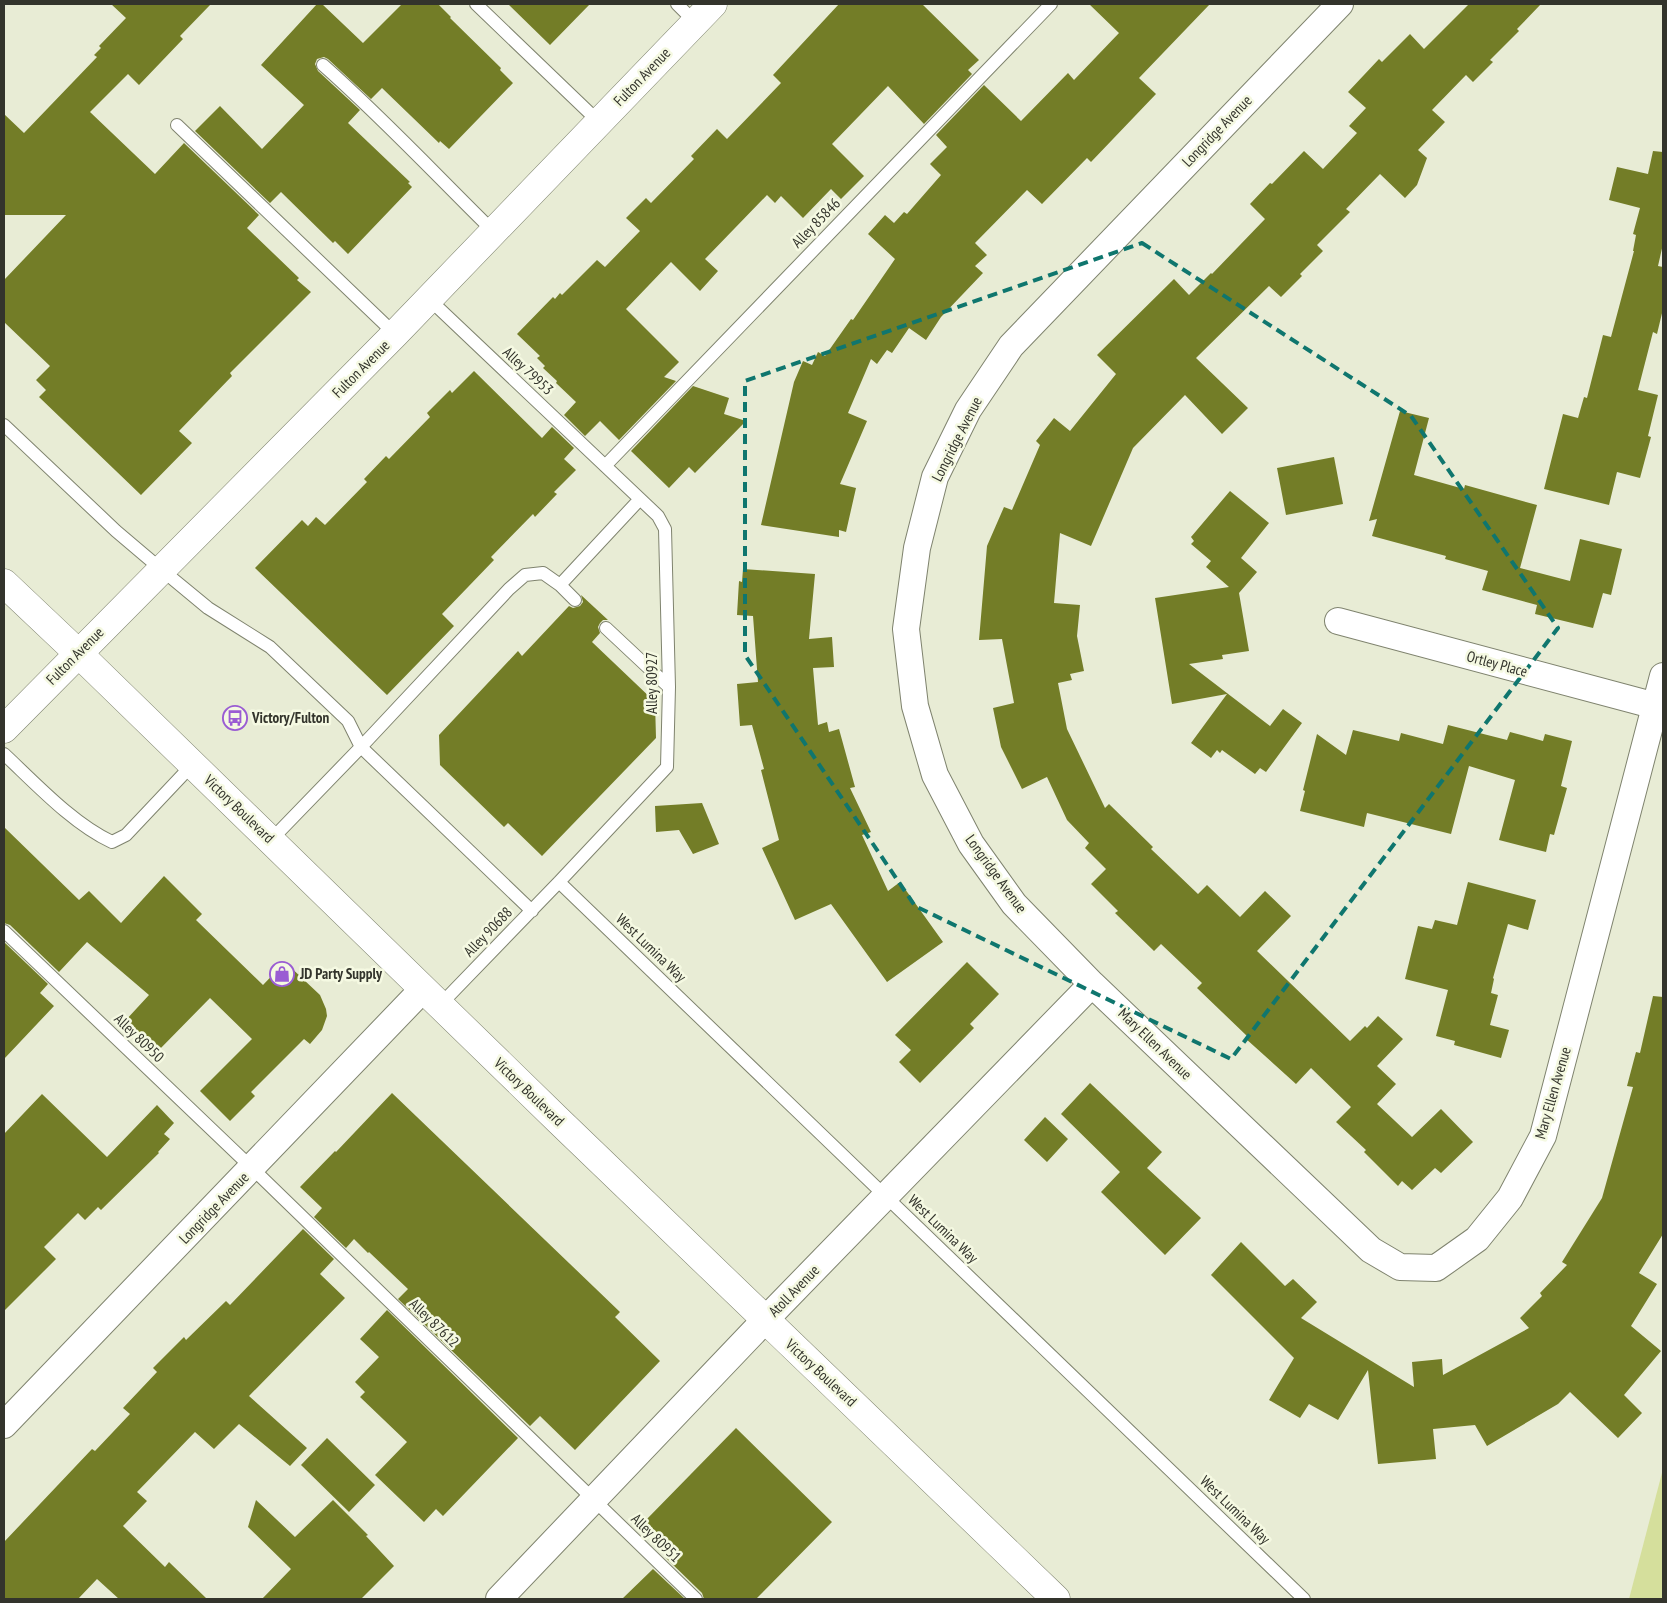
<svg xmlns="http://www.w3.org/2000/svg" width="1667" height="1603" viewBox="0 0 1667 1603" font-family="'PT Sans Narrow',sans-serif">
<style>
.green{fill:#d5df9c}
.building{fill:#737d27}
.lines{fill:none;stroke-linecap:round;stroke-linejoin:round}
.service-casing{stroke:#7f836e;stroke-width:14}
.minor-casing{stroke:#7f836e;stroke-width:28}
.tertiary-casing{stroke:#7f836e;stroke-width:29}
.primary-casing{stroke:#7f836e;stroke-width:29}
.service{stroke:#fff;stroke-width:12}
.minor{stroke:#fff;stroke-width:26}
.tertiary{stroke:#fff;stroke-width:28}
.primary{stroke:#fff;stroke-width:28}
.marked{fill:none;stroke:#0f766e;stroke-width:4;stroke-dasharray:10 6;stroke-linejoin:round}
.labels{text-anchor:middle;stroke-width:5;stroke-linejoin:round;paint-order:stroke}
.street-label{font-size:15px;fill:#33342c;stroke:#f5f9e2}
.poi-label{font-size:15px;font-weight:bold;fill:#33342c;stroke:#f5f9e2;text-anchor:start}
</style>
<rect width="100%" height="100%" fill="#e8ecd5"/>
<path class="green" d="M 1663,1469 L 1663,1599 L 1629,1599 Z"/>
<path class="building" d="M 111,4 L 211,4 L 180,36 L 183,39 L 139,85 L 128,74 L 90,112 L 155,174 L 184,143 L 259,215 L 247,228 L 299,278 L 297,280 L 311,292 L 230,373 L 232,376 L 179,431 L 192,443 L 141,495 L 39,397 L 46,390 L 36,380 L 50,366 L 4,322 L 4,280 L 66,215 L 4,215 L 4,114 L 24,133 L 97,57 L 94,55 L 101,48 L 99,46 L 126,18 Z
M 317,4 L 322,4 L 363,43 L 402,4 L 438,4 L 451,17 L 450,18 L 501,68 L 500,70 L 513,83 L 449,149 L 440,141 L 439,143 L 382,88 L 371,99 L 328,59 L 324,57 L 317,59 L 315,64 L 318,71 L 360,110 L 348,123 L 410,182 L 408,183 L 412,187 L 348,254 L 335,241 L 333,243 L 281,192 L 270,203 L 195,131 L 220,106 L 262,149 L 304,105 L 261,65 Z
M 508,4 L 590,4 L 550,45 Z
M 839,4 L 922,4 L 979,60 L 968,70 L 972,74 L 924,124 L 888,86 L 832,144 L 864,176 L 841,199 L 831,189 L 803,218 L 781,196 L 775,203 L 767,195 L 705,259 L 718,271 L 700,291 L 671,262 L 626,309 L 679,362 L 664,377 L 676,381 L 619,440 L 600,421 L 585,436 L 564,415 L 576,402 L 556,383 L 557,381 L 543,368 L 545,366 L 537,358 L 540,356 L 517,334 L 553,297 L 555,299 L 560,293 L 562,295 L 597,260 L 605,267 L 640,231 L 626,218 L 646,198 L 651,203 L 694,159 L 691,156 L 717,129 L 727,139 L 781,83 L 773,75 Z
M 1089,4 L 1210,4 L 1139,78 L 1156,94 L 1091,162 L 1087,158 L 1042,204 L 1027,190 L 975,243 L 987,255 L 975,266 L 983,273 L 941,317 L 926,340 L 909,328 L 892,353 L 887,350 L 877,364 L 871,359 L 848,413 L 867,421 L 840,484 L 856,488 L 846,532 L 839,530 L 839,537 L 761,525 L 794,382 L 803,361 L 812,365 L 818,352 L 825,356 L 851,319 L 853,320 L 895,259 L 868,234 L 885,215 L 894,223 L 904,212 L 907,214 L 941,175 L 930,164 L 947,147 L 936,135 L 984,85 L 1021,121 L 1068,73 L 1074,80 L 1119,33 Z
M 1469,4 L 1541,4 L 1517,29 L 1519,31 L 1490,60 L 1493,62 L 1473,82 L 1466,75 L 1432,110 L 1445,122 L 1418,150 L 1427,158 L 1417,185 L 1405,198 L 1380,174 L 1346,209 L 1350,212 L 1317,245 L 1323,251 L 1300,274 L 1302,276 L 1281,297 L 1269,286 L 1196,358 L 1248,408 L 1222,434 L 1185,395 L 1133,448 L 1091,546 L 1060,533 L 1054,603 L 1080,605 L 1077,636 L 1084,671 L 1070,674 L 1072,680 L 1058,683 L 1067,729 L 1105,808 L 1109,804 L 1153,847 L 1151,849 L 1198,894 L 1207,885 L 1240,917 L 1265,891 L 1291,916 L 1257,951 L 1350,1041 L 1365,1026 L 1367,1028 L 1378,1016 L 1403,1039 L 1377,1066 L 1396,1084 L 1377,1104 L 1412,1137 L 1441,1109 L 1473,1142 L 1441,1173 L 1435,1168 L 1412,1190 L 1402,1181 L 1398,1186 L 1364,1152 L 1366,1150 L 1336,1122 L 1351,1107 L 1311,1068 L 1296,1084 L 1245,1038 L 1247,1036 L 1197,988 L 1202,983 L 1161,944 L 1154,951 L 1115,913 L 1118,911 L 1091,884 L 1106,869 L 1085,848 L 1089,843 L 1067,820 L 1047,777 L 1022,789 L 1001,747 L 993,708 L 1014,703 L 1002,639 L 979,640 L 987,546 L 1004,507 L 1012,510 L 1040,445 L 1036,441 L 1054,418 L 1070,431 L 1116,374 L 1097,355 L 1174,279 L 1189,295 L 1211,273 L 1212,274 L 1265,219 L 1250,204 L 1270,183 L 1272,184 L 1304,151 L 1323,169 L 1357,133 L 1349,126 L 1366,108 L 1348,92 L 1379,59 L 1382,62 L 1410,34 L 1424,49 Z
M 1653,151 L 1663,152 L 1663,244 L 1658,266 L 1663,267 L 1663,309 L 1657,334 L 1653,332 L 1638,390 L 1658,395 L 1648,436 L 1651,437 L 1640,478 L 1617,472 L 1609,505 L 1544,489 L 1563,414 L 1578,418 L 1584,397 L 1587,398 L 1603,335 L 1611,337 L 1634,251 L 1633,251 L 1636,235 L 1633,234 L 1640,208 L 1609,200 L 1617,167 L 1648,174 Z
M 474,371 L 542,438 L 552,427 L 574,448 L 564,459 L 576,470 L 554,492 L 557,494 L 535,517 L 533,514 L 491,557 L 494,560 L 442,614 L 454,626 L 387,695 L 255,568 L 302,520 L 308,526 L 316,517 L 325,525 L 367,482 L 364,479 L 386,456 L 389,459 L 430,417 L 427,413 L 450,390 L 452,393 Z
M 693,386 L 729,398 L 724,414 L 746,421 L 695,473 L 689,467 L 669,488 L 631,451 Z
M 1400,411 L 1429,418 L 1414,475 L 1464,489 L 1465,485 L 1537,505 L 1520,568 L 1570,581 L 1580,539 L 1622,549 L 1611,595 L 1603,593 L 1593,628 L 1535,614 L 1537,605 L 1482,590 L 1488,571 L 1445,559 L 1446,556 L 1372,536 L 1377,519 L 1369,521 Z
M 1334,457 L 1343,504 L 1286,515 L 1277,468 Z
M 1230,491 L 1269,523 L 1241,558 L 1257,572 L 1239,593 L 1249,651 L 1222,655 L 1223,659 L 1189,664 L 1270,726 L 1283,709 L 1302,723 L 1266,772 L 1260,768 L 1255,774 L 1222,750 L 1220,753 L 1217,750 L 1211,758 L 1191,743 L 1227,694 L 1172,704 L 1155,598 L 1229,587 L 1206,567 L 1211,561 L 1191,544 L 1194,541 L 1191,537 Z
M 743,569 L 815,574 L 809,639 L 832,637 L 834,667 L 813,668 L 818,725 L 827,722 L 829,732 L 839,729 L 855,787 L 850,788 L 871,832 L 862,835 L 888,891 L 900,882 L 943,942 L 887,982 L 831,904 L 795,920 L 762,848 L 779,840 L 761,770 L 764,769 L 752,725 L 740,726 L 737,684 L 758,682 L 753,616 L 737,615 L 739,581 L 742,582 Z
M 581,595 L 608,620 L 603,620 L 600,623 L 598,627 L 600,633 L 592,642 L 655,702 L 656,738 L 542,856 L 508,823 L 504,827 L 440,765 L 439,735 L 518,651 L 522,656 L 569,606 L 573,608 L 580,606 L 583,602 Z
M 1448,725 L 1507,740 L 1510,732 L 1543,741 L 1545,734 L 1572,741 L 1561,786 L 1567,788 L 1554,835 L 1550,834 L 1546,852 L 1499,840 L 1515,780 L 1469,766 L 1451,834 L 1367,813 L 1364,827 L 1300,811 L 1305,791 L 1303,790 L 1317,734 L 1346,755 L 1353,730 L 1399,741 L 1401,733 L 1443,744 Z
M 702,803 L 719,844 L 693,854 L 679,830 L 656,832 L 655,806 Z
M 4,827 L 79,900 L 89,891 L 121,923 L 164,876 L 202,914 L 196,920 L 263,985 L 285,962 L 320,995 L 326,1009 L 327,1016 L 322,1030 L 310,1044 L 304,1039 L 251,1092 L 255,1096 L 230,1121 L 200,1091 L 252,1039 L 210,998 L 157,1052 L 125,1021 L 149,995 L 87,942 L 59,972 L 10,925 L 4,923 Z
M 1468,882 L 1536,900 L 1528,930 L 1508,924 L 1493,978 L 1494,979 L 1491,993 L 1498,995 L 1490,1025 L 1509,1030 L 1501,1058 L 1454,1045 L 1455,1041 L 1436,1036 L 1448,990 L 1405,979 L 1418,926 L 1432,929 L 1435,920 L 1457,925 Z
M 4,942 L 48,984 L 40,993 L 54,1006 L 4,1059 Z
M 967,962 L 999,994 L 970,1024 L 974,1028 L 920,1083 L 899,1062 L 911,1050 L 895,1035 Z
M 1653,996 L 1663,997 L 1663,1234 L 1639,1273 L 1657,1284 L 1631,1326 L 1661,1351 L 1624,1395 L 1642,1413 L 1618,1438 L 1570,1392 L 1558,1404 L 1487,1446 L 1475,1425 L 1433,1429 L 1436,1459 L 1378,1464 L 1368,1370 L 1338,1420 L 1309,1404 L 1300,1418 L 1269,1400 L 1294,1358 L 1211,1275 L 1241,1242 L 1285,1286 L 1293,1279 L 1317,1302 L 1301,1318 L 1414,1387 L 1412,1362 L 1442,1359 L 1443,1375 L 1529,1328 L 1520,1318 L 1542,1296 L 1540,1293 L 1567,1265 L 1562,1262 L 1602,1198 L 1633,1087 L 1627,1086 L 1636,1052 L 1640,1053 Z
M 1090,1083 L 1162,1152 L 1147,1168 L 1201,1218 L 1165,1255 L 1101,1192 L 1120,1172 L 1061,1114 Z
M 392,1093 L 620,1312 L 615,1317 L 660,1361 L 575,1450 L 540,1416 L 530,1426 L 398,1299 L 408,1289 L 369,1252 L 368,1253 L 354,1239 L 346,1248 L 314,1217 L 322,1208 L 300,1187 L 335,1151 L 336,1152 Z
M 42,1094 L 107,1157 L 157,1105 L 174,1123 L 164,1134 L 170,1139 L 158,1152 L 159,1153 L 101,1210 L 98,1207 L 85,1220 L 78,1213 L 44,1247 L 56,1259 L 4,1311 L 4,1134 Z
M 1045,1117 L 1068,1139 L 1047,1162 L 1024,1140 Z
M 303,1229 L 334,1259 L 320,1274 L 345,1298 L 249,1396 L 307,1448 L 290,1466 L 239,1424 L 214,1449 L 195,1432 L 137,1492 L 147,1501 L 123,1526 L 165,1567 L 169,1562 L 207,1599 L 119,1599 L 97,1579 L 78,1599 L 4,1599 L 4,1542 L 92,1449 L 95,1451 L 130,1414 L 123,1408 L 157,1372 L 153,1368 L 184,1337 L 186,1340 L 226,1301 L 230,1305 Z
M 387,1310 L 518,1438 L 443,1516 L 436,1509 L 424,1522 L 375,1475 L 407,1442 L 360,1397 L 365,1392 L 355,1382 L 379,1357 L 360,1339 Z
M 736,1428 L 832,1522 L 756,1599 L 704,1599 L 702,1593 L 665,1557 L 673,1549 L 645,1521 Z
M 327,1438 L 375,1485 L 349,1512 L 301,1465 Z
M 256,1500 L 295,1537 L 333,1500 L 368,1535 L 366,1536 L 394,1566 L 361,1599 L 262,1599 L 291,1569 L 248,1527 Z
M 653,1569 L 685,1599 L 622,1599 Z"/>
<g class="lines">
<defs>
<path id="service" d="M 476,4 L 599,122
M 677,4 L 695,22
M 323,65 C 383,118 437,176 494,232
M 177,125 L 395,334
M 429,299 L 658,516 L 665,529 L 669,687 L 667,767 L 559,882 L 440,1005
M 4,425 L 116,531 L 162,570 L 208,608 L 270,647 L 348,721 L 361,747 L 532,911
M 605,466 L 1051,4
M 560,585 L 575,600
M 606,628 L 669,687
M 4,754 C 35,783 73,824 112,842 L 126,835 L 193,764
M 271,840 L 361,747 L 509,589 L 525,575 L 543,573 L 560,585 L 640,499
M 559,882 L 1304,1599
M 4,931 L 252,1168 L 696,1599"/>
<path id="minor" d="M 1340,4 L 1011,346 L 968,410 L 935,477 L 917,548 L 906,629 L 915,706 L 935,775 L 971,844 L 1014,904 L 1092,984 L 1371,1250 L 1400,1267 L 1436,1268 L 1477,1239 L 1510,1198 L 1543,1136 L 1663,676
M 1338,621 L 1656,706
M 4,1425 L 423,989
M 499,1599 L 765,1320 L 1092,984"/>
<path id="tertiary" d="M 4,729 L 395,334 L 713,4"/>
<path id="primary" d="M 4,583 L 78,653 L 559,1121 L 1056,1599"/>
</defs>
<use href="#service" class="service-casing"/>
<use href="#minor" class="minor-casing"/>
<use href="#tertiary" class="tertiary-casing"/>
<use href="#primary" class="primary-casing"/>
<use href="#service" class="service"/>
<use href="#minor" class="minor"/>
<use href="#tertiary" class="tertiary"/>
<use href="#primary" class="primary"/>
</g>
<path class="marked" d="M 1142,243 L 1411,416 L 1558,628 L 1231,1059 L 915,906 L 745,655 L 745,381 Z"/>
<defs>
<symbol id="bus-ring" viewBox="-11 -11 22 22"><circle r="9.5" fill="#f5f9e2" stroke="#9a5cd3" stroke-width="1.5"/><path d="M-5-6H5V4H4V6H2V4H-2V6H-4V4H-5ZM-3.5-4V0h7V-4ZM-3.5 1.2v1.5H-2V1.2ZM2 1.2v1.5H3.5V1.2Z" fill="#9a5cd3"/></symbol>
<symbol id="shop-ring" viewBox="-11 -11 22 22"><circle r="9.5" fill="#f5f9e2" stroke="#9a5cd3" stroke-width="1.5"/><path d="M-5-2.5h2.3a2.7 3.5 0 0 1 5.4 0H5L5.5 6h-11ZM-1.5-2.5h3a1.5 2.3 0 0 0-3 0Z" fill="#9a5cd3"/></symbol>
</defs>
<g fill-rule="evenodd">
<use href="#bus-ring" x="221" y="704" width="28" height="28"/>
<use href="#shop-ring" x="268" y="960" width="28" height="28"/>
</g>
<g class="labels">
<g class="street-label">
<text transform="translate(642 77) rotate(-46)" y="5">Fulton Avenue</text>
<text transform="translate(1217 131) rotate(-46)" y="5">Longridge Avenue</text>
<text transform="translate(816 223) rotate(-46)" y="5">Alley 85846</text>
<text transform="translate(361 369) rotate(-45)" y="5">Fulton Avenue</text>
<text transform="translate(528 371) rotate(43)" y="5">Alley 79953</text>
<text transform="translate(957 439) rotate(-63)" y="5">Longridge Avenue</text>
<text transform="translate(75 656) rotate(-45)" y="5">Fulton Avenue</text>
<text transform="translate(1497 664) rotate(15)" y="5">Ortley Place</text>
<text transform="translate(652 683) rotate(-90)" y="5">Alley 80927</text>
<text transform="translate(239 809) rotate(44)" y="5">Victory Boulevard</text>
<text transform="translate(996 874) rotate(54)" y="5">Longridge Avenue</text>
<text transform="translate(488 932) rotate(-46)" y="5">Alley 90688</text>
<text transform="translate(651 948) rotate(44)" y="5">West Lumina Way</text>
<text transform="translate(139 1038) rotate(44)" y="5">Alley 80950</text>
<text transform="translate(1155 1044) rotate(44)" y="5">Mary Ellen Avenue</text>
<text transform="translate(529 1092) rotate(44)" y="5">Victory Boulevard</text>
<text transform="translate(1553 1093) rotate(-74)" y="5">Mary Ellen Avenue</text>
<text transform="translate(214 1208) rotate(-46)" y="5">Longridge Avenue</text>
<text transform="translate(943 1229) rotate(44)" y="5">West Lumina Way</text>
<text transform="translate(794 1291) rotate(-46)" y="5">Atoll Avenue</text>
<text transform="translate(434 1323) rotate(44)" y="5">Alley 87612</text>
<text transform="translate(821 1373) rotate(43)" y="5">Victory Boulevard</text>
<text transform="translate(1235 1510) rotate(44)" y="5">West Lumina Way</text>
<text transform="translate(656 1538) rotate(44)" y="5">Alley 80951</text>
</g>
<g class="poi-label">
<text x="252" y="723">Victory/Fulton</text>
<text x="300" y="979">JD Party Supply</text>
</g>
</g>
<rect width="1667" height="1603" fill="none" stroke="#33342c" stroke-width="10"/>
</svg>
